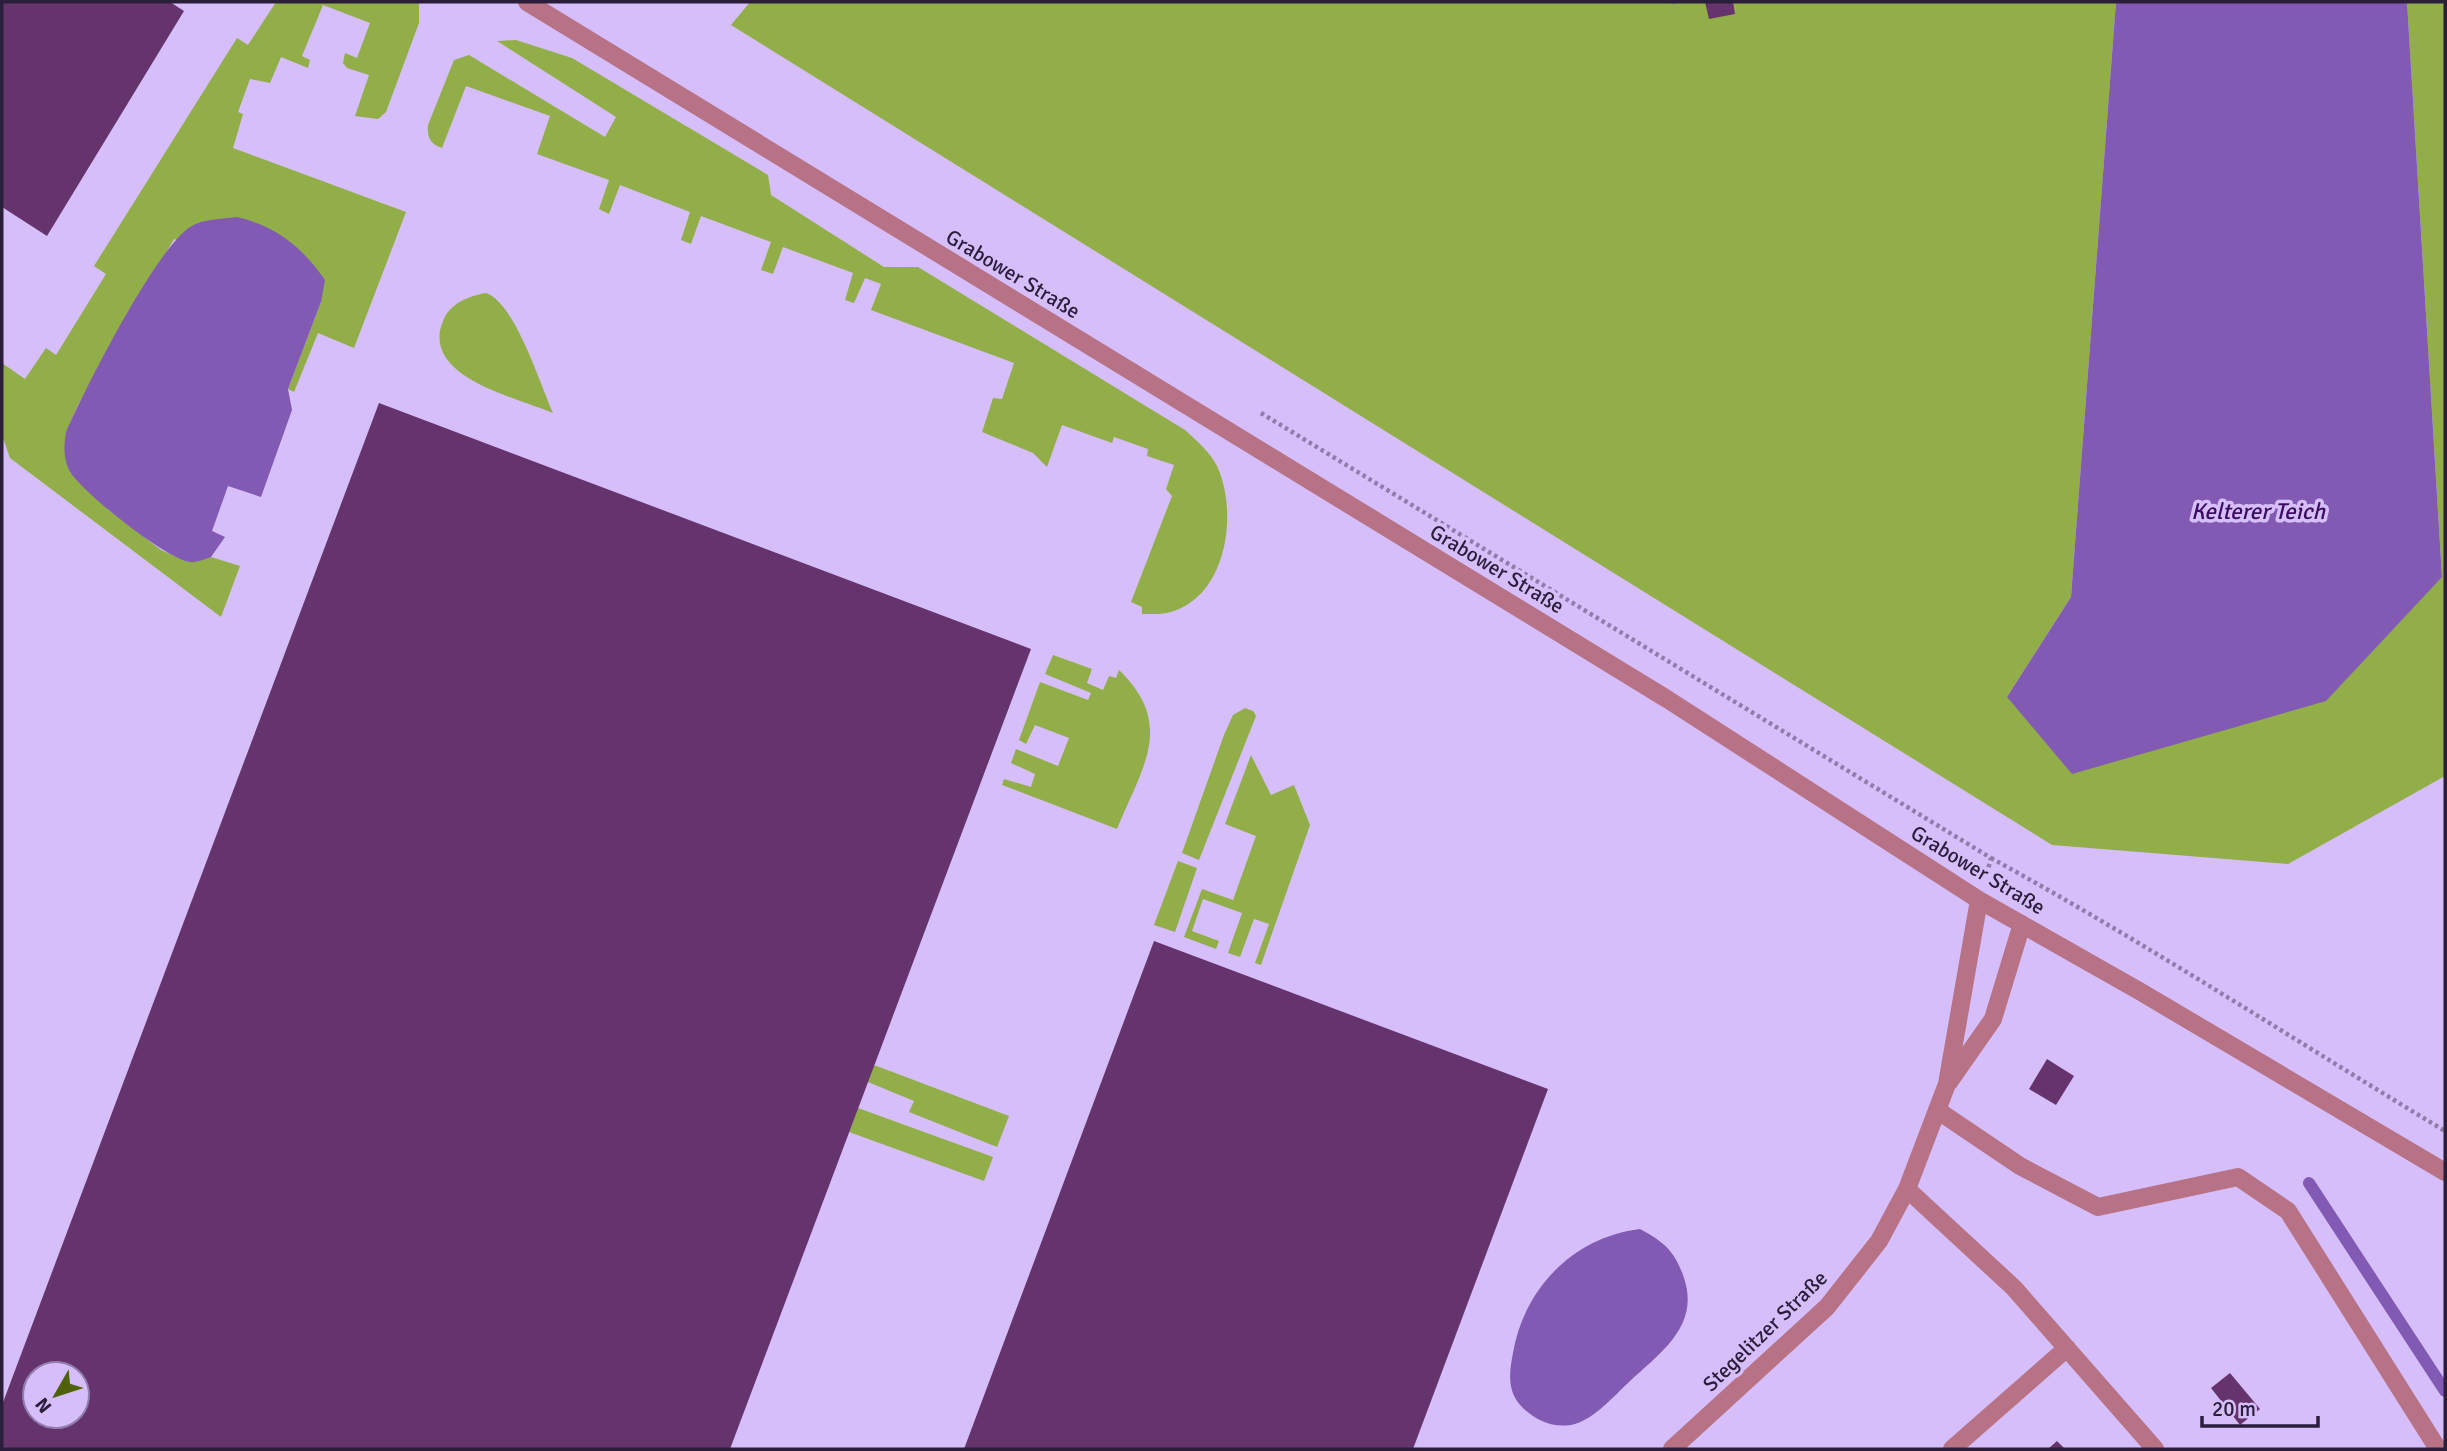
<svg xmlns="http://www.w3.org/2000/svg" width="2447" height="1451" viewBox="0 0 2447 1451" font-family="Signika,sans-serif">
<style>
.green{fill:#92ae48}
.water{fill:#825ab4}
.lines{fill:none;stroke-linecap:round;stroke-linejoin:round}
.stream{stroke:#825ab4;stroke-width:12}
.building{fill:#66346d;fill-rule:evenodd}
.path{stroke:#8f7cab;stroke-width:4.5;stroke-dasharray:3.5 3.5;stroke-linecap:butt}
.minor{stroke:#b77285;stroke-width:18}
.labels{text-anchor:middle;stroke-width:7;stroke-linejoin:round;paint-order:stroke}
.street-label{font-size:21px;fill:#2b1e3b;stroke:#d6befa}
.water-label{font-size:23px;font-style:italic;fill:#3a0d61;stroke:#d6befa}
</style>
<rect width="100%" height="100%" fill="#d6befa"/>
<path class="green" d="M 276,2 L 419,2 L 419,23 L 386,112 L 378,119 L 355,116 L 369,75 L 347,68 L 343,63 L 345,53 L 357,58 L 370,23 L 323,5 L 302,56 L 310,60 L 308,68 L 281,57 L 270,83 L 250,79 L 238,112 L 243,114 L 233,148 L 406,212 L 354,348 L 318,333 L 294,392 L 288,389 L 321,302 L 174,239 L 78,405 L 66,432 L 70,472 L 110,511 L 161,550 L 189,562 L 211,557 L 240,566 L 221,617 L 10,458 L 2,435 L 2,363 L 25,379 L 46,348 L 56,355 L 106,274 L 94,266 L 237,38 L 248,45 Z
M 750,2 L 2116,2 L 2071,597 L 2007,697 L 2442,577 L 2407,2 L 2445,2 L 2445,776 L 2288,864 L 2052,845 L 731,25 Z
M 516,40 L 572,58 L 768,175 L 771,195 L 884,267 L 918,267 L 1185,430 C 1197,441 1209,451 1217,466 C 1238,511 1228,593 1174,611 C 1164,615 1152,614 1142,614 L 1142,607 L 1131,602 L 1172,496 L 1166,489 L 1174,465 L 1147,456 L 1148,449 L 1114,437 L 1112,443 L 1062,425 L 1047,467 L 1033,453 L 982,432 L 993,398 L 1002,399 L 1014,363 L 871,310 L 881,284 L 865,278 L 854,303 L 845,300 L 853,273 L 783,247 L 773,274 L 761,270 L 771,242 L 701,216 L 691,244 L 681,240 L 690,212 L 620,185 L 609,214 L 599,209 L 609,180 L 537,154 L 550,116 L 466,86 L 442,148 C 430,144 427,137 428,125 L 454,60 L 469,55 L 605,137 L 616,117 L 497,41 Z
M 486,293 C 515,303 540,384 553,413 C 516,397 420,377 443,321 C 450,303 469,296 486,293 Z
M 1053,655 L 1092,669 L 1087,683 L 1103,690 L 1109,676 L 1116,678 L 1119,670 C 1176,725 1142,767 1117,829 L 1002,785 L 1004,779 L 1031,787 L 1035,774 L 1011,763 L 1016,749 L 1058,766 L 1069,738 L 1035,725 L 1026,744 L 1019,740 L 1040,682 L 1088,700 L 1091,693 L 1045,674 Z
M 1245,708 L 1253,711 L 1256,716 L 1199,860 L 1182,853 L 1224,735 L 1233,715 Z
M 1251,755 L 1271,795 L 1294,785 L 1310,825 L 1261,965 L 1255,963 L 1269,924 L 1254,919 L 1240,957 L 1228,953 L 1242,913 L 1203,899 L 1192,931 L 1219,941 L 1216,949 L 1184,937 L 1202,889 L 1233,900 L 1256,836 L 1225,824 Z
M 1178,861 L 1197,868 L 1175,932 L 1154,925 Z
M 874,1065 L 1009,1116 L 997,1147 L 909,1112 L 914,1101 L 868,1082 Z
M 858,1108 L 993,1157 L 984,1181 L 849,1132 Z"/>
<path class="water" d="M 2116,2 L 2407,2 L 2442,577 L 2326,701 L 2072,774 L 2007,697 L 2071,597 Z
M 237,217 C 276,226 303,248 325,280 L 321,302 L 288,389 L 292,410 L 261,497 L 228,486 L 212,531 L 225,537 L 211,557 C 205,559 196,563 190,562 C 167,560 79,490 69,470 C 63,456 64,446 66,432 C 85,389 155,250 190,227 C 202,219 223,219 237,217 Z
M 1640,1229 C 1664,1242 1675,1251 1684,1278 C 1700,1326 1661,1352 1629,1382 C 1614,1396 1595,1418 1575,1424 C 1555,1429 1536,1421 1522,1407 C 1507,1392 1509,1373 1513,1353 C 1524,1288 1574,1237 1640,1229 Z"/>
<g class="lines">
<path class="stream" d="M 2309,1183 L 2445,1391"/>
</g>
<path class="building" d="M 2,2 L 170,2 L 184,11 L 47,236 L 2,207 Z
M 1705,2 L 1733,2 L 1735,14 L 1709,19 Z
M 379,403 L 1031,649 L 730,1449 L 2,1449 L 2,1405 ZM 35,1374 L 77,1374 L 77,1416 L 35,1416 Z
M 1154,941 L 1548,1089 L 1413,1449 L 964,1449 Z
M 2047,1059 L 2074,1076 L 2056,1105 L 2029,1089 Z
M 2230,1373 L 2260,1409 L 2240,1425 L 2211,1388 Z
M 2057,1441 L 2065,1449 L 2048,1449 Z"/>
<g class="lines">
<path class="path" d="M 1674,2 L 1674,4
M 1261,413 L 1991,858 L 1987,873
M 1991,858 C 2146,943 2294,1040 2445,1131"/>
<path class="minor" d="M 527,2 L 1667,699 L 1979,900 L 2141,992 L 2445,1172
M 1949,1082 L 1993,1019 L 2022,924
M 1937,1110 L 2020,1166 L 2098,1207 L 2238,1177 L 2288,1211 L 2438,1449
M 1907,1189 L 2014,1288 L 2155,1449
M 1672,1449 L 1827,1307 L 1879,1241 L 1907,1189 L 1947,1084 L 1979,900
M 1952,1449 L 2067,1348"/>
</g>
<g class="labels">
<g class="street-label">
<text transform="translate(1013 274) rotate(31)" y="7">Grabower Straße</text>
<text transform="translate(1497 569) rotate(31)" y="7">Grabower Straße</text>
<text transform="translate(1978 870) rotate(31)" y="7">Grabower Straße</text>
<text transform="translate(1765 1331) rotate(-44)" y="7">Stegelitzer Straße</text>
</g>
<g class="water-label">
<text x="2258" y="519">Kelterer Teich</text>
</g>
</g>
<rect width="2447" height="1451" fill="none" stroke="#2b1e3b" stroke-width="7"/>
<g transform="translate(56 1395) rotate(231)"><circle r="33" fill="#d6befa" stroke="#927eae" stroke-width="2"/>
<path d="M0-5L12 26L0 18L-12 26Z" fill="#4f620b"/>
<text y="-10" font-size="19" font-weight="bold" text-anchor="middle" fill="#2b1e3b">N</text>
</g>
<path d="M2202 1416v10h116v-10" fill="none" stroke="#2b1e3b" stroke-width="3.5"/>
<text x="2212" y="1416" font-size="21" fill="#2b1e3b" stroke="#d6befa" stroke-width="5" paint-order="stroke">20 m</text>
</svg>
